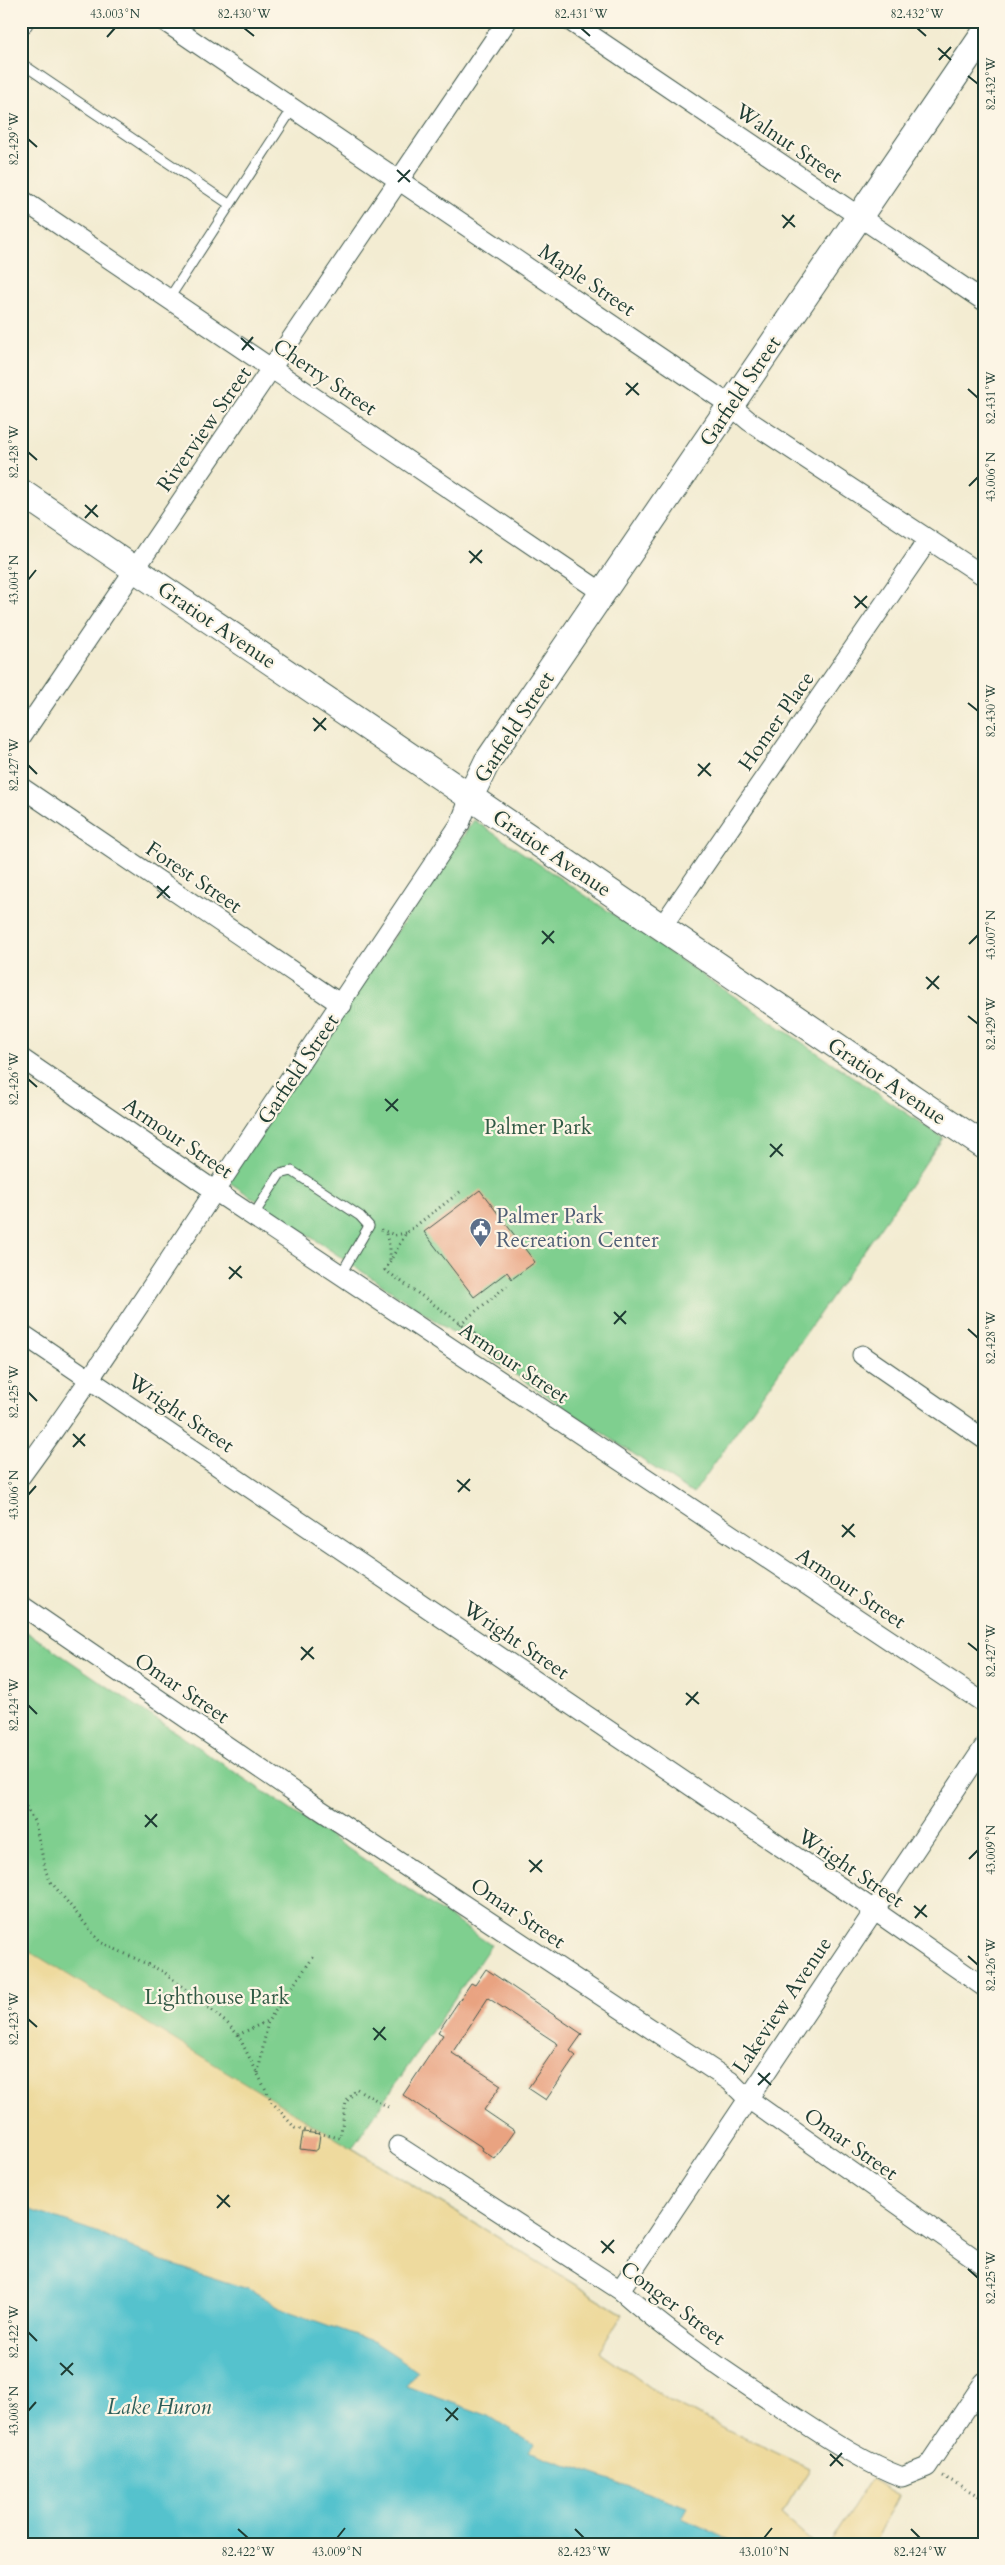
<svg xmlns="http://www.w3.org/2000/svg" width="1005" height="2565" viewBox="0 0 1005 2565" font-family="Cardo,serif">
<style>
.green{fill:#7fcf8f;stroke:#4f8662}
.sand{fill:#eeda9e;stroke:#868c69}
.water{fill:#55c2cd;stroke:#3a8080}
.building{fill:#e9a381}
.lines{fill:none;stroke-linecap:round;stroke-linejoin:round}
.lane-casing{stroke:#3f574c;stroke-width:11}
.street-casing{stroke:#3f574c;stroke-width:21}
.secondary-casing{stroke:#3f574c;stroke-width:28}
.path{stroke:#3f574c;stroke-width:3;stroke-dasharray:1 4;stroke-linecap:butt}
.lane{stroke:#fff;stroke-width:9}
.street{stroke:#fff;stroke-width:19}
.secondary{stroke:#fff;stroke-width:26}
.ticks{fill:none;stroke:#1f3d34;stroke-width:2}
.labels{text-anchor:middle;stroke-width:4.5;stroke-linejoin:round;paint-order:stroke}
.street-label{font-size:21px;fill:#1f3d34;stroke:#fcf5e5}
.park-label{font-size:21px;fill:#325a46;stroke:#fcf5e5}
.service-label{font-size:21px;fill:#4e5e75;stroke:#fcf5e5;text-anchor:start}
.water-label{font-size:22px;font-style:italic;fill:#2c5e5a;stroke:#fcf5e5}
.neatline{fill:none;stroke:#1f3d34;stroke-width:2}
.ticks-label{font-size:12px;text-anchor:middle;fill:#1f3d34}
</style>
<rect width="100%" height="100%" fill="#fcf5e5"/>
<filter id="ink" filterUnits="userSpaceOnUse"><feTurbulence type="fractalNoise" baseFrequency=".02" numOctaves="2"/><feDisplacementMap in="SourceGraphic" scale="10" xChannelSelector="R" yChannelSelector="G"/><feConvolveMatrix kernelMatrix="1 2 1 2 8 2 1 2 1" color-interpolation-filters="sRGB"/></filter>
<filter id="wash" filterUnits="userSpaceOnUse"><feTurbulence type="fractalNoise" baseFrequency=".0096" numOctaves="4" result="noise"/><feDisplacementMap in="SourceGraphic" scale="20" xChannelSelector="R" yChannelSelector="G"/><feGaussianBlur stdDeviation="1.12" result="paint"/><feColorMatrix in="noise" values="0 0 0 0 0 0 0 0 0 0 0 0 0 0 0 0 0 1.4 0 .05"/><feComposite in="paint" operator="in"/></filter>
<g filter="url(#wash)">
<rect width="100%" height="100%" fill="#f3ecd2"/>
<path class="green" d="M 474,820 L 943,1138 L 693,1494 L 226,1180 Z
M 21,1628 L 491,1945 L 352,2148 L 623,2314 L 21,2207 Z"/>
<path class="sand" d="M 21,1946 L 623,2314 L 599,2351 L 671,2402 L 810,2469 L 781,2514 L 815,2544 L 679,2544 L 21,2240 Z
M 871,2479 L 899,2495 L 874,2544 L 829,2544 Z"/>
<path class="water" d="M 21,2207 L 97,2232 L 167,2263 L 251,2290 L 285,2310 L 375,2342 L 417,2370 L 406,2386 L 489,2416 L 533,2444 L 528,2451 L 531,2452 L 688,2507 L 682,2518 L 739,2544 L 21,2544 Z"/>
<g id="blocks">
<path class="building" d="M 480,1190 L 535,1262 L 512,1279 L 507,1272 L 474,1297 L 424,1232 Z
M 486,1969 L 582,2034 L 570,2051 L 576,2056 L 546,2100 L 528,2088 L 558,2044 L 488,1998 L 452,2053 L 501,2085 L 484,2110 L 515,2131 L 495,2159 L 482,2150 L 483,2148 L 403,2095 L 443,2035 L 438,2032 L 471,1983 L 475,1985 Z
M 303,2132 L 320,2134 L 318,2149 L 315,2151 L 300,2149 Z"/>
</g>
</g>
<g filter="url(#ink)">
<use href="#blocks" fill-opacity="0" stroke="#3f574c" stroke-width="1"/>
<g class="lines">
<defs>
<path id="lane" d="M 21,63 L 229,204
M 168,300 L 293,108
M 253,1216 L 280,1174 L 292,1171 L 360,1216 L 369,1226 L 341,1274"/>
<path id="street" d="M 164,21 L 730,405 L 749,421 L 984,576
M 570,21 L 984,301
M 21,26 L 24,21
M 21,199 L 603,593
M 21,737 L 507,21
M 21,787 L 342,1005
M 661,928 L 928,540
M 21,1058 L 215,1191 L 984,1703
M 21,1333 L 855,1897 L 984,1987
M 862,1355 L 984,1439
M 21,1476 C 89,1383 151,1288 214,1192 C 295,1069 379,947 460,824 L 470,797
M 21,1605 L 319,1809 L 730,2081 L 747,2098 L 984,2265
M 398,2146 L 620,2290 C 671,2335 728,2374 786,2411 C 823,2435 860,2461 902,2477 L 927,2467 L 984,2382
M 620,2290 L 984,1747"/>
<path id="secondary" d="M 21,492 L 984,1146
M 470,797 L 487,762 L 984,34"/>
</defs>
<use href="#lane" class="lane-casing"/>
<use href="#street" class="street-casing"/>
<use href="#secondary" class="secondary-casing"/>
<path class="path" d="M 460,1192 L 406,1233 L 385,1270 L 487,1342
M 381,1230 L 395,1235 L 406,1233
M 386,1234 L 390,1248 L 390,1260
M 460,1324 L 507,1286
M 21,1798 L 35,1823 L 46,1872 L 51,1882 L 100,1942 L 164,1972 L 228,2024 L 238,2035 L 272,2102 L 295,2128 L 340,2138 L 346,2102 L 357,2089 L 390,2108
M 238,2035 L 267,2021
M 258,2073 L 268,2021 L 314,1956
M 943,2476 L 984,2499"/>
<use href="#lane" class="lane"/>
<use href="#street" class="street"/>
<use href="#secondary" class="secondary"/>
</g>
</g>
<path class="ticks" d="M 244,28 L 254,36M 581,28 L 590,36M 917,28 L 926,36M 107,37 L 115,28M 938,48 L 951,60M 939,60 L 951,47M 968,76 L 978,84M 28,139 L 37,147M 397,170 L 410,182M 398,182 L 410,170M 782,215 L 795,227M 783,228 L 794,215M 241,338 L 254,350M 242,350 L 253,337M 626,383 L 639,395M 968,389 L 978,398M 626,395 L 638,383M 28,452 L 37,460M 969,486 L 978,477M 85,505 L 98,517M 85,518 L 97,505M 469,551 L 482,563M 470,563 L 482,550M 28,580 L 36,570M 854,596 L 867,608M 855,608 L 867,596M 968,703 L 978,711M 313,718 L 326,730M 314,731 L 326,718M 698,764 L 711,776M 28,765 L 37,774M 698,776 L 710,763M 157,886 L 170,898M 157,898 L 169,886M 542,931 L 554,943M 542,944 L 554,931M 969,944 L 978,935M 926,977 L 939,989M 927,989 L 939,976M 968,1016 L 978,1024M 28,1079 L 37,1087M 385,1099 L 398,1111M 386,1111 L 398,1099M 770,1144 L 783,1156M 770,1157 L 782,1144M 229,1267 L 242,1278M 229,1279 L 241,1266M 614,1312 L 626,1324M 614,1324 L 626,1311M 968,1329 L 978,1338M 28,1392 L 37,1401M 73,1434 L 85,1446M 73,1447 L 85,1434M 457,1480 L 470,1491M 458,1492 L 470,1479M 28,1495 L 36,1486M 842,1525 L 855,1537M 842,1537 L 854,1524M 968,1643 L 978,1651M 301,1647 L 314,1659M 301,1660 L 313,1647M 686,1693 L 699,1704M 28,1705 L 37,1714M 686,1705 L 698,1692M 145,1815 L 157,1827M 145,1827 L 157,1814M 969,1859 L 978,1850M 529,1860 L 542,1872M 530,1872 L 542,1860M 914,1906 L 927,1917M 915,1918 L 926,1905M 968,1956 L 978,1965M 28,2019 L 37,2027M 373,2028 L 386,2040M 374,2040 L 385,2027M 758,2073 L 771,2085M 758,2085 L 770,2073M 217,2195 L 230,2207M 217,2208 L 229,2195M 601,2241 L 614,2253M 602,2253 L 614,2240M 968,2269 L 978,2278M 28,2332 L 37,2341M 60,2363 L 73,2375M 61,2375 L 73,2363M 445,2408 L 458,2420M 28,2411 L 36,2402M 446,2421 L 458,2408M 830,2454 L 843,2466M 830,2466 L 842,2453M 238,2529 L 248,2538M 575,2529 L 584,2538M 911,2529 L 920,2538M 337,2538 L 345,2528M 764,2538 L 772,2528"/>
<defs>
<symbol id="civic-pin" viewBox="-11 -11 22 30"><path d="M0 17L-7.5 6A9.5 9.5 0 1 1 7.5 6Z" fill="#5c6f8a" stroke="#fcf5e5"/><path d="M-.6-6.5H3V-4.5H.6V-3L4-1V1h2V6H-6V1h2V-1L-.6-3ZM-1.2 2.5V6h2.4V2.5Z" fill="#fff"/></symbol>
</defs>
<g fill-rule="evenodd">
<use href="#civic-pin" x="468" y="1216" width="25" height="34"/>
</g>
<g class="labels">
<g class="street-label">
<text transform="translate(789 143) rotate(34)" y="7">Walnut Street</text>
<text transform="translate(587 280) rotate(34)" y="7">Maple Street</text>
<text transform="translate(325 377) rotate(34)" y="7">Cherry Street</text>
<text transform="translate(740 391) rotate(-56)" y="7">Garfield Street</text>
<text transform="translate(204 429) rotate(-55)" y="7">Riverview Street</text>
<text transform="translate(217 625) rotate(34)" y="7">Gratiot Avenue</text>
<text transform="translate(776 721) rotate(-55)" y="7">Homer Place</text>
<text transform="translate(514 727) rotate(-57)" y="7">Garfield Street</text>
<text transform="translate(552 853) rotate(34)" y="7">Gratiot Avenue</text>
<text transform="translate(194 877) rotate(34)" y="7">Forest Street</text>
<text transform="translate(298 1069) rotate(-56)" y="7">Garfield Street</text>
<text transform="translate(887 1081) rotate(34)" y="7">Gratiot Avenue</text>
<text transform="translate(178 1138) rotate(34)" y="7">Armour Street</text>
<text transform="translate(514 1363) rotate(34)" y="7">Armour Street</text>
<text transform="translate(181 1413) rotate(34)" y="7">Wright Street</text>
<text transform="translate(851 1588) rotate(34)" y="7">Armour Street</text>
<text transform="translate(516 1640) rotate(34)" y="7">Wright Street</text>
<text transform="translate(182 1688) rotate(34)" y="7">Omar Street</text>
<text transform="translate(851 1868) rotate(34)" y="7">Wright Street</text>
<text transform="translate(518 1913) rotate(34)" y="7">Omar Street</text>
<text transform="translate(782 2005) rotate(-56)" y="7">Lakeview Avenue</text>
<text transform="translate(851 2144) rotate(35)" y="7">Omar Street</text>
<text transform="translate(673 2303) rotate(37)" y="7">Conger Street</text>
</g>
<g class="park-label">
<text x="538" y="1134">Palmer Park</text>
<text x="217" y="2004">Lighthouse Park</text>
</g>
<g class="service-label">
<text x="496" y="1223">Palmer Park<tspan x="496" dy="24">Recreation Center</tspan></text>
</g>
<g class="water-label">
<text x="159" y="2414">Lake Huron</text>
</g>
</g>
<rect width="1005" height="2565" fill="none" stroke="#fcf5e5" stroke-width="55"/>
<rect x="28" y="28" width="950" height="2510" class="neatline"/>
<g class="ticks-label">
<text x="115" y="18">43.003°N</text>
<text x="244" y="18">82.430°W</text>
<text x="581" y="18">82.431°W</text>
<text x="917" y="18">82.432°W</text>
<text transform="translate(991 84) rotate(-90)" y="4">82.432°W</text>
<text transform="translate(14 139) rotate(-90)" y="4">82.429°W</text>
<text transform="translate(991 398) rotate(-90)" y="4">82.431°W</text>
<text transform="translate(14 452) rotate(-90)" y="4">82.428°W</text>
<text transform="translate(991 477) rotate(-90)" y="4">43.006°N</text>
<text transform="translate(14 580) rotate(-90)" y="4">43.004°N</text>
<text transform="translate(991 711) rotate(-90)" y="4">82.430°W</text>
<text transform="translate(14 765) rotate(-90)" y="4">82.427°W</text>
<text transform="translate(991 935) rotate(-90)" y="4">43.007°N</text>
<text transform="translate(991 1024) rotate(-90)" y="4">82.429°W</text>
<text transform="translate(14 1079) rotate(-90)" y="4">82.426°W</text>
<text transform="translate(991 1338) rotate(-90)" y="4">82.428°W</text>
<text transform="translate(14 1392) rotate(-90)" y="4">82.425°W</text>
<text transform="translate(14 1495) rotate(-90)" y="4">43.006°N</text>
<text transform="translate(991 1651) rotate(-90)" y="4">82.427°W</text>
<text transform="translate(14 1705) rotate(-90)" y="4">82.424°W</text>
<text transform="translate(991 1850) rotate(-90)" y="4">43.009°N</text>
<text transform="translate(991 1965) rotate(-90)" y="4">82.426°W</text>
<text transform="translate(14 2019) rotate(-90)" y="4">82.423°W</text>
<text transform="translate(991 2278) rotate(-90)" y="4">82.425°W</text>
<text transform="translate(14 2332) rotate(-90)" y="4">82.422°W</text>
<text transform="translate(14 2411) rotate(-90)" y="4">43.008°N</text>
<text x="248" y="2556">82.422°W</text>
<text x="337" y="2556">43.009°N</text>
<text x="584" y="2556">82.423°W</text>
<text x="764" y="2556">43.010°N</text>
<text x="920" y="2556">82.424°W</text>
</g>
</svg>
